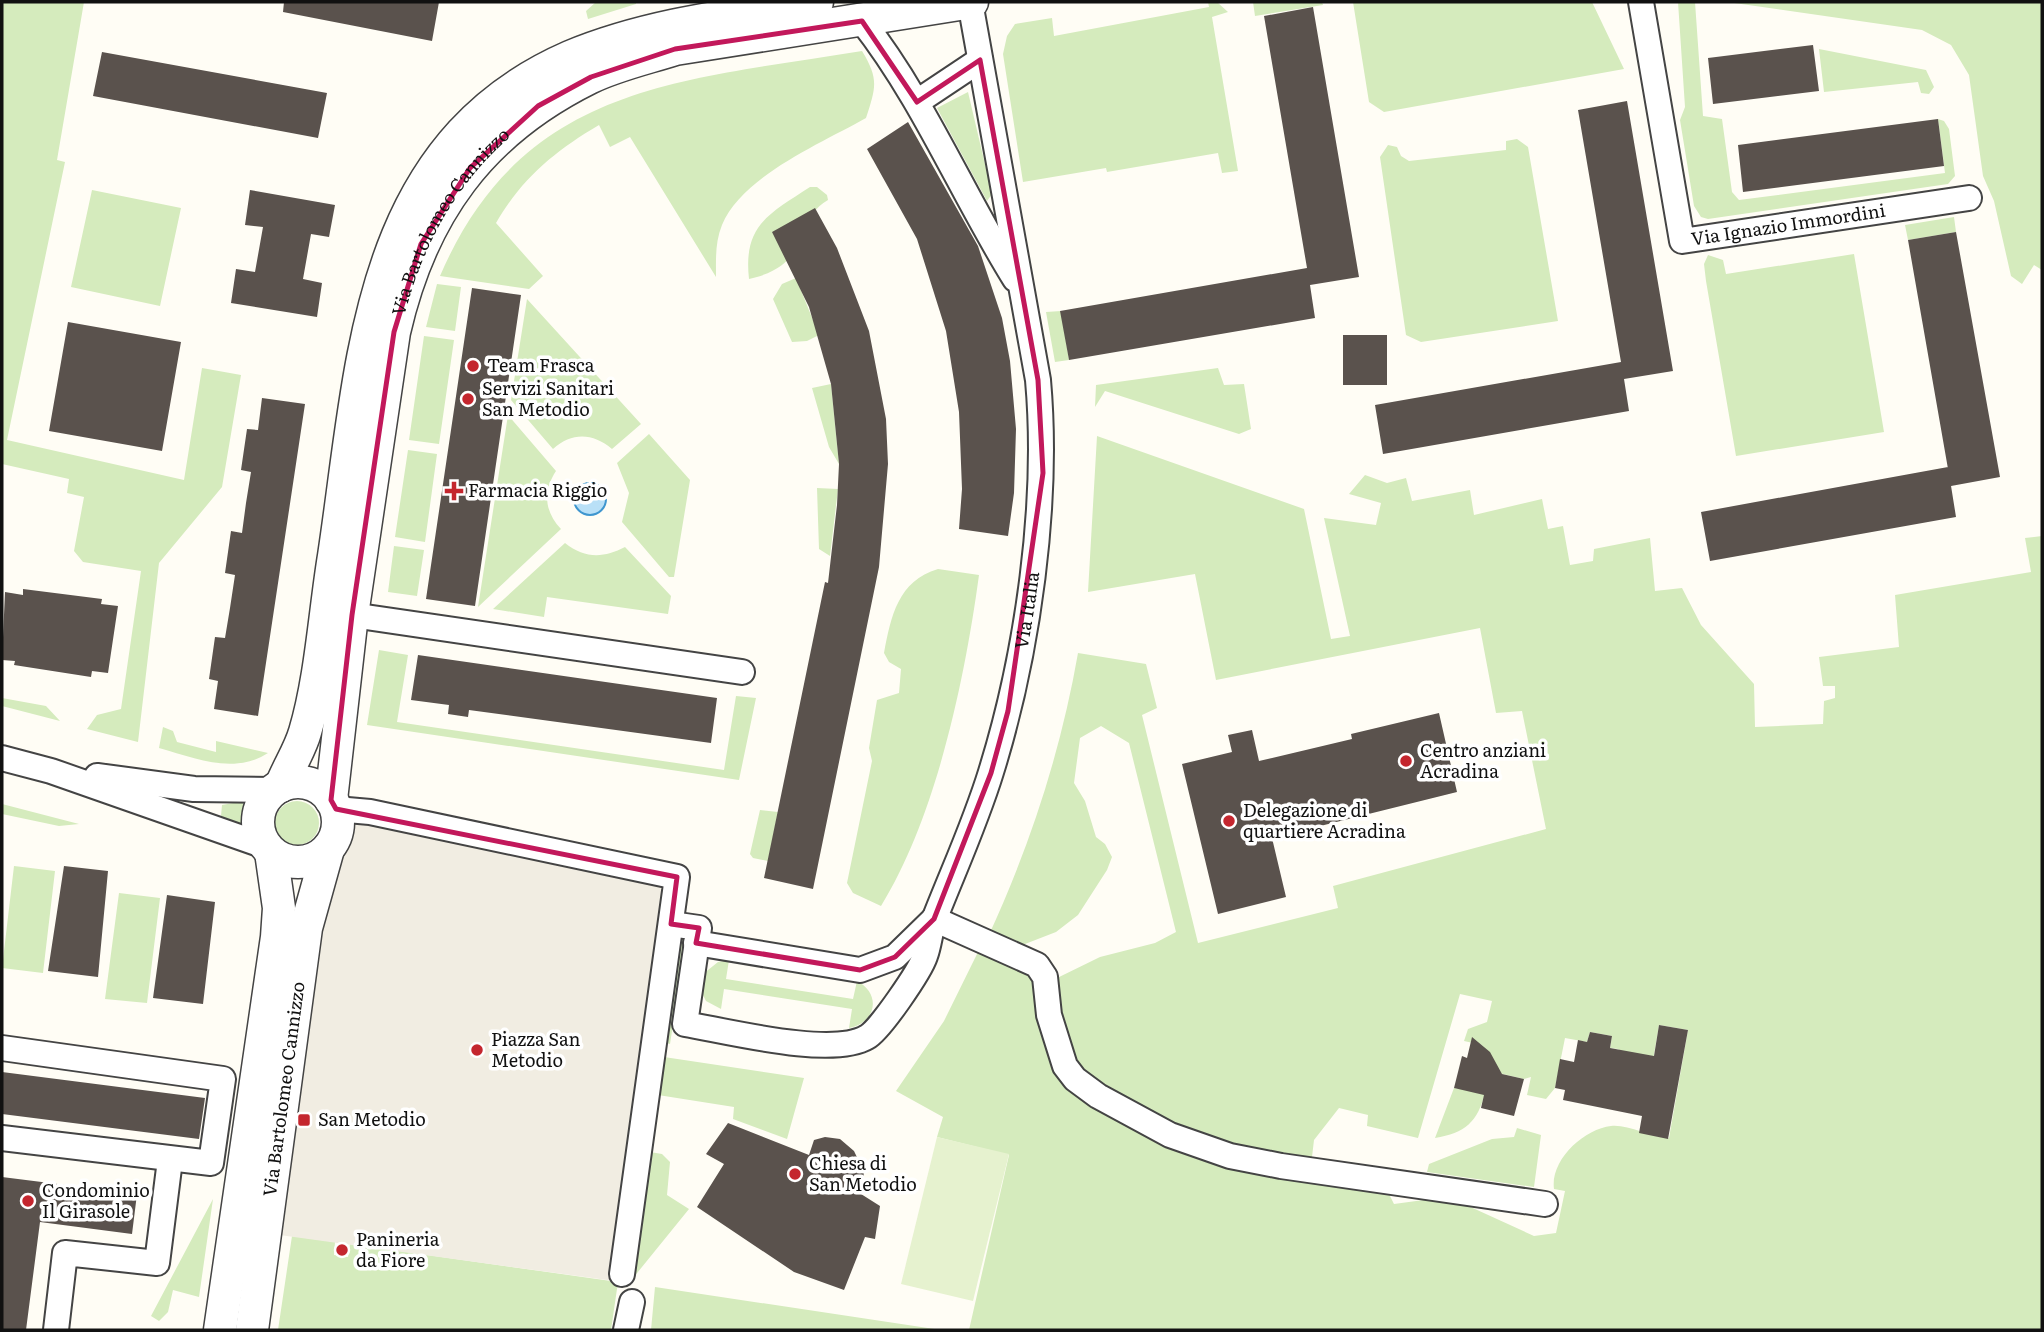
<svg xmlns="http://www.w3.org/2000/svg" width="2044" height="1332" viewBox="0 0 2044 1332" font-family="Literata,serif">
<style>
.green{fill:#d5ebbd}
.pitch{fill:#e6f2cf}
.plaza{fill:#f1ede2}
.water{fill:#b9e0f7;stroke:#3f96cf;stroke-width:2}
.building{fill:#5a524d}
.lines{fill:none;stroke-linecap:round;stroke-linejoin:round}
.minor-casing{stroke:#444;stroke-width:28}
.tertiary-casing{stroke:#444;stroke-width:35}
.minor{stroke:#fff;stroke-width:24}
.tertiary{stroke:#fff;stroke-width:32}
.marked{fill:none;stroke:#c2185b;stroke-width:5;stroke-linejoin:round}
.poi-dot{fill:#c4262e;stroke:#fff;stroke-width:2.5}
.labels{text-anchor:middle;stroke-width:7;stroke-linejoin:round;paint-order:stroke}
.street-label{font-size:18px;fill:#111;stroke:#fff}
.poi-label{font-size:18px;fill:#111;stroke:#fff;text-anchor:start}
</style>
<rect width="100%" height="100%" fill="#fffdf5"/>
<path class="green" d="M 2,2 L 84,2 L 57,160 L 65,162 L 7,440 L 184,480 L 202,368 L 241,375 L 222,487 L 159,563 L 138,742 L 87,729 L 97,715 L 121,709 L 141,571 L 83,562 L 74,551 L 84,497 L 67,493 L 69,479 L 2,464 Z
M 596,2 L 636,2 L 636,4 L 588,19 L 586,11 Z
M 1208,2 L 1217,2 L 1228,12 L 1212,17 L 1238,171 L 1222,173 L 1218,153 L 1107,172 L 1106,168 L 1023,182 L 1003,54 L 1007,36 L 1015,24 L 1052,18 L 1054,36 L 1209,7 Z
M 1253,2 L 1322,2 L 1323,5 L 1255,16 Z
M 1353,2 L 1592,2 L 1624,69 L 1384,112 L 1369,102 Z
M 1678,2 L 1695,2 L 1703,116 L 1722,119 L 1732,192 L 1739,200 L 1945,173 L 1938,119 L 1944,121 L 1949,129 L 1955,176 L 1948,184 L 1708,219 L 1701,217 L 1694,206 L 1680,120 L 1685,107 Z
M 1727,2 L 2042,2 L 2042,270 L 2034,265 L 2022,284 L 2011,276 L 1994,201 L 1983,176 L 1969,75 L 1951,45 L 1922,30 Z
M 1819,49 L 1926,70 L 1934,87 L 1929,94 L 1921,93 L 1918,82 L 1824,92 Z
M 862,51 C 879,79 876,87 866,118 C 822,143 742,176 722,225 C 715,242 716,259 716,277 L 630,137 L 610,147 L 599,125 C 555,151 522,178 496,223 L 543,276 L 529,289 L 440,276 C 523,83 681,81 862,51 Z
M 968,92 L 992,194 L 987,201 L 937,108 Z
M 1517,139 L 1528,147 L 1558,321 L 1421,342 L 1406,335 L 1380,157 L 1388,145 L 1397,147 L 1401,156 L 1409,161 L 1506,150 L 1506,141 Z
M 810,187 L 817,187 L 827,195 L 828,200 C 787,225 815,264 749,279 C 743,225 769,214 810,187 Z
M 92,190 L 181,208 L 160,306 L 71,287 Z
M 1954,217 L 1956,232 L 1908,240 L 1905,225 Z
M 1854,254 L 1884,432 L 1736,456 L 1706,281 L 1704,264 L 1708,255 L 1723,260 L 1726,274 Z
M 796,278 L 819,335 L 807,341 L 792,342 L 773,299 L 782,284 Z
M 437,284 L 461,287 L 455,331 L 426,327 Z
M 527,299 L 641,424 L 612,449 C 593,433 572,432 553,449 L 511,400 Z
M 1061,311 L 1069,360 L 1055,362 L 1046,312 Z
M 424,336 L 454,340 L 439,444 L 409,440 Z
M 1218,368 L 1224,385 L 1244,384 L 1251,429 L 1239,434 L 1105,391 L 1095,407 L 1096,385 Z
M 831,384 L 839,464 L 829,447 L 812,388 Z
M 508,415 L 556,471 C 543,491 544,511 561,529 L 478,607 Z
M 649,434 L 690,480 L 674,577 L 669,577 L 622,522 L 629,493 L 617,463 Z
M 1097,436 L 1304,509 L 1331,639 L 1350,636 L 1324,518 L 1376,525 L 1381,503 L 1349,494 L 1365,475 L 1387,483 L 1406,478 L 1412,501 L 1470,490 L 1474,515 L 1542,499 L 1548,529 L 1563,526 L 1570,565 L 1593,561 L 1594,549 L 1650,538 L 1655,591 L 1682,588 L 1701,625 L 1754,684 L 1755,727 L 1823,724 L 1824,701 L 1835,698 L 1835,686 L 1823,686 L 1819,657 L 1899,647 L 1895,595 L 2031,572 L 2025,538 L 2042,536 L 2042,1330 L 969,1330 L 1009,1155 L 937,1137 L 943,1117 L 896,1091 L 944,1021 L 978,952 L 1006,958 L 1032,976 L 1055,1071 L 1146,1133 L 1387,1190 L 1394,1204 L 1431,1199 L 1464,1204 L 1534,1236 L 1556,1233 L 1565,1191 L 1554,1189 C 1550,1160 1584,1129 1611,1126 C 1627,1124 1650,1137 1669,1138 L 1688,1030 L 1659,1025 L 1650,1078 L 1618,1049 L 1610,1048 L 1612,1036 L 1590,1032 L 1587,1042 L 1565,1038 L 1555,1088 L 1546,1099 L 1527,1095 L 1531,1077 L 1524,1079 L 1490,1071 L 1482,1045 L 1464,1041 L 1468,1029 L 1487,1022 L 1492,1001 L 1460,994 L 1418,1138 L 1367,1126 L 1368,1115 L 1339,1108 L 1314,1140 L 1312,1157 C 1290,1154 1272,1157 1250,1154 L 1122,1104 L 1072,1064 L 1053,980 L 1100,957 L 1155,943 L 1176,932 L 1129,743 L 1101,726 L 1080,738 L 1074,783 L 1085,801 L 1096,837 L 1105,844 L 1112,857 L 1107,870 L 1078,915 L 1056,932 L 1015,948 L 988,937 C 1030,846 1061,751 1078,653 L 1146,664 L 1157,708 L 1142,715 L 1198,943 L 1338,908 L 1333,886 L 1546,829 L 1522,711 L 1496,713 L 1480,628 L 1216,680 L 1195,574 L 1088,592 Z
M 408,450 L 437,454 L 425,542 L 395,537 Z
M 817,488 L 838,489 L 830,556 L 819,549 Z
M 565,543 C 585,559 604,558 625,547 L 671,596 L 668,614 L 547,597 L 544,617 L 493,609 Z
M 394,546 L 424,550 L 417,596 L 388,592 Z
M 938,569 L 979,575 C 965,679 936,817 881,906 L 853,893 L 847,883 L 872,761 L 869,748 L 877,700 L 899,693 L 901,669 L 889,662 L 884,653 C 891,616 898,581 938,569 Z
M 379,650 L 408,655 L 397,722 L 724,770 L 736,696 L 756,698 L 739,780 L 367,725 Z
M 2,698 L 46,706 L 60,721 L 2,706 Z
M 163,727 L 173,731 L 177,742 L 216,752 L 216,741 L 268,753 C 234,775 195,758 159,748 Z
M 249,800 L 244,830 L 221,816 L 222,805 Z
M275 823a22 22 0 1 1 44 0a22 22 0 1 1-44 0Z
M 2,804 L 79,824 L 59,826 L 2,814 Z
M 760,810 L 778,812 L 768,861 L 753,858 L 750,854 Z
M 14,866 L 55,871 L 43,973 L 2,968 Z
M 119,893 L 160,898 L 147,1003 L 105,999 Z
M 682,938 L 686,939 L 670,1044 L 666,1043 Z
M 729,960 L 726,979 L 853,999 L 857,981 C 882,994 876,1023 849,1028 L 852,1009 L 724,989 L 721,1009 L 706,1001 L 701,991 L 703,974 L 718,962 Z
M 664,1057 L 804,1078 L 787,1139 L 733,1119 L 734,1107 L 658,1095 Z
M 1454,1088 L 1485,1092 C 1478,1122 1465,1133 1435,1138 Z
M 1517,1128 L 1541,1135 L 1534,1187 L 1427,1172 L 1429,1164 L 1492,1139 L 1514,1137 Z
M 650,1152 L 662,1154 L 670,1162 L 667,1195 L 689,1209 L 629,1283 Z
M 213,1199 L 199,1297 L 173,1290 L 168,1312 L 159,1321 L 151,1316 Z
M 292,1236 L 335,1242 L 334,1255 L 348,1257 L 350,1244 L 618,1282 L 611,1330 L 278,1330 Z
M 655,1287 L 941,1330 L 651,1330 Z"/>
<path class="pitch" d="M 937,1137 L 1009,1154 L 973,1301 L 901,1284 Z"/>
<path class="plaza" d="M 336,809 L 370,812 L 690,879 L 629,1283 L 265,1233 L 338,823 Z"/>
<path class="water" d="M574 499a16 16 0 1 1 32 0a16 16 0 1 1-32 0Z"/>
<path class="building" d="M 284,2 L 439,2 L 432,41 L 283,12 Z
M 1313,7 L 1359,277 L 1310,285 L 1315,318 L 1069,360 L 1060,311 L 1307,268 L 1264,16 Z
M 1813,45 L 1819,91 L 1713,104 L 1708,58 Z
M 102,52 L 327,93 L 318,138 L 93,96 Z
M 1627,101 L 1673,371 L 1624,379 L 1629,411 L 1383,454 L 1375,405 L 1621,362 L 1578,110 Z
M 1938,119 L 1944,166 L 1743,192 L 1738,145 Z
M 908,122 L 978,246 L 1002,318 L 1010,361 L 1016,429 L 1014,493 L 1008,536 L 959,529 L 962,489 L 959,412 L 946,331 L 917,239 L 867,149 Z
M 250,190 L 335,205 L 329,237 L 311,234 L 303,279 L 322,283 L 317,317 L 231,303 L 236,269 L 255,272 L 263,227 L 245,225 Z
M 815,208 L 837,248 L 869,331 L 886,419 L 888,464 L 879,567 L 813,889 L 764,878 L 825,582 L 828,583 L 837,505 L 839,464 L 831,384 L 809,307 L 772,232 Z
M 1956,232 L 2000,477 L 1951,486 L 1908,240 Z
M 472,288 L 521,295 L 475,606 L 426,599 Z
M 68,322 L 181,342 L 162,451 L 49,431 Z
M 1343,335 L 1387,335 L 1387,385 L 1343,385 Z
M 262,398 L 305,404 L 258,716 L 214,709 L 218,681 L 209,679 L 215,637 L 225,638 L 230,608 L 235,575 L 225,573 L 231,531 L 242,533 L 246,503 L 251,472 L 241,470 L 247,429 L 258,430 Z
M 1948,467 L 1956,517 L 1710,561 L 1701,512 Z
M 23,589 L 102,599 L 101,604 L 118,606 L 108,673 L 92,671 L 91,677 L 14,665 L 15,661 L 2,660 L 5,592 L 23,595 Z
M 418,655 L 717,698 L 711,743 L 469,710 L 468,717 L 448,714 L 449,705 L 411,700 Z
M 1439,713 L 1457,792 L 1272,838 L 1286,897 L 1218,914 L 1182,764 L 1232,752 L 1228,735 L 1252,730 L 1259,761 L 1352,739 L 1351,734 Z
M 64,866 L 108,871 L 98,977 L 48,971 Z
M 167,895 L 215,902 L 203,1004 L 153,998 Z
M 1659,1025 L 1688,1030 L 1668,1139 L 1639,1133 L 1642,1116 L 1563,1100 L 1565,1090 L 1555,1088 L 1560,1059 L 1574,1062 L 1578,1040 L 1587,1042 L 1590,1032 L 1612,1036 L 1610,1048 L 1654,1056 Z
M 1472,1037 L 1490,1052 L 1502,1074 L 1524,1079 L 1514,1116 L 1481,1108 L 1484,1095 L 1454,1088 L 1462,1056 L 1467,1058 Z
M 2,1072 L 205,1098 L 199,1139 L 2,1114 Z
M 728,1123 L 809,1155 L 814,1140 L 825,1137 L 840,1139 L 854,1151 L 864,1172 L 861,1194 L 880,1206 L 875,1239 L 865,1237 L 844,1290 L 794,1272 L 697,1207 L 724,1164 L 706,1154 Z
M 2,1177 L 137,1194 L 132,1234 L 40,1222 L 26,1330 L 2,1330 Z"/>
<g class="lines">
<defs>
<g id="minor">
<path id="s1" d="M 1641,2 L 1682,241 L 1969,198"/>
<path d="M 862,21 C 924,100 962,194 1015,279"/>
<path d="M 917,102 L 980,60"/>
<path d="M 352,615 L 742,672"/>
<path d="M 2,758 L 51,771 L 265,846"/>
<path d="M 97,776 L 194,789 L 274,790"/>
<path d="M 336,809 L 370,812 L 677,877 L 622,1274"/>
<path d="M 934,919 L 1037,965 L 1045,977 L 1049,1015 L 1065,1066 L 1075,1079 L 1098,1096 L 1170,1135 L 1230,1156 L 1281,1166 L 1545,1204"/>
<path id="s2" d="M 671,924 L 699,928 L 685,1024 C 727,1031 832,1058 867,1037 C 880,1030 920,971 925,956 C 930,943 930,928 936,915 C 955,867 976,821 991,772 C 1028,653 1049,503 1038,380 L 970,2"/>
<path d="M 696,943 L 860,970 L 895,957 L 934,919"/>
<path d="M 2,1048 L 223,1079 L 211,1163 L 2,1138"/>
<path d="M 56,1330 L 65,1253 L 157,1263 L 170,1160"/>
<path d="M 626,1330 L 632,1302"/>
</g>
<g id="tertiary">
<circle cx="298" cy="822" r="40"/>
<path d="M 281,786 C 288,768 300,750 305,732 C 321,679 325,611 334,556 C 363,365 364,147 570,57 C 649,24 734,15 817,2"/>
<path id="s3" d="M 331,800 L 352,615 L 394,332 C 421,214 480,132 589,78 C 615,65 647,58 675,49 L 972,2"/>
<path d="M 220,1330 L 277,937 L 279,908 L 271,852"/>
<path id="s4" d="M 252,1330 L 306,928 L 328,849"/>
</g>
</defs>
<use href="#minor" class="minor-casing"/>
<use href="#tertiary" class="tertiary-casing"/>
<use href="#minor" class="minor"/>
<use href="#tertiary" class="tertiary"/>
</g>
<path class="marked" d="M 862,21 L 917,102 L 980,60 L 1038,380 L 1043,473 L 1008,711 L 991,773 L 934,919 L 895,957 L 860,970 L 696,943 L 699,928 L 671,924 L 677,877 L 336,809 L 331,800 L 352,615 L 394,332 L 421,244 L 470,168 L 538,106 L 591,77 L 675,49 Z"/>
<g class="poi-dot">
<circle cx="473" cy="366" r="7"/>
<circle cx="468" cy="399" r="7"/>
<path d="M450.5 480.5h7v7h7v7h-7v7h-7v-7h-7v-7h7z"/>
<circle cx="1406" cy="761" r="7"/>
<circle cx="1229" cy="821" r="7"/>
<circle cx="477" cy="1050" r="7"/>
<rect x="297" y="1113" width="14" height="14" rx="3.5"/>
<circle cx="795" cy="1174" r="7"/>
<circle cx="28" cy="1201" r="7"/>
<circle cx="342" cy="1250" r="7"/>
</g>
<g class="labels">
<g class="street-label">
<text dy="6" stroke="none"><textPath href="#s3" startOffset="598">Via Bartolomeo Cannizzo</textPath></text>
<text dy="6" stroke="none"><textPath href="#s1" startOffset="350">Via Ignazio Immordini</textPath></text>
<text dy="6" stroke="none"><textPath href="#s2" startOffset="772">Via Italia</textPath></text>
<text dy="6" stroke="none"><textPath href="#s4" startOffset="243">Via Bartolomeo Cannizzo</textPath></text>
</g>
<g class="poi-label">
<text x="487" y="372">Team Frasca</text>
<text x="482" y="395">Servizi Sanitari<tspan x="482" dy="21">San Metodio</tspan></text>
<text x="468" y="497">Farmacia Riggio</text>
<text x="1420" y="757">Centro anziani<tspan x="1420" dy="21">Acradina</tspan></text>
<text x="1243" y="817">Delegazione di<tspan x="1243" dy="21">quartiere Acradina</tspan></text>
<text x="491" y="1046">Piazza San<tspan x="491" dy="21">Metodio</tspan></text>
<text x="318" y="1126">San Metodio</text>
<text x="809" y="1170">Chiesa di<tspan x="809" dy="21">San Metodio</tspan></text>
<text x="42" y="1197">Condominio<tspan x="42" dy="21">Il Girasole</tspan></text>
<text x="356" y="1246">Panineria<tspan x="356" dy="21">da Fiore</tspan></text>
</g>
</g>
<rect width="2044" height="1332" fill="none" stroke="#111111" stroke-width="7"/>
</svg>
